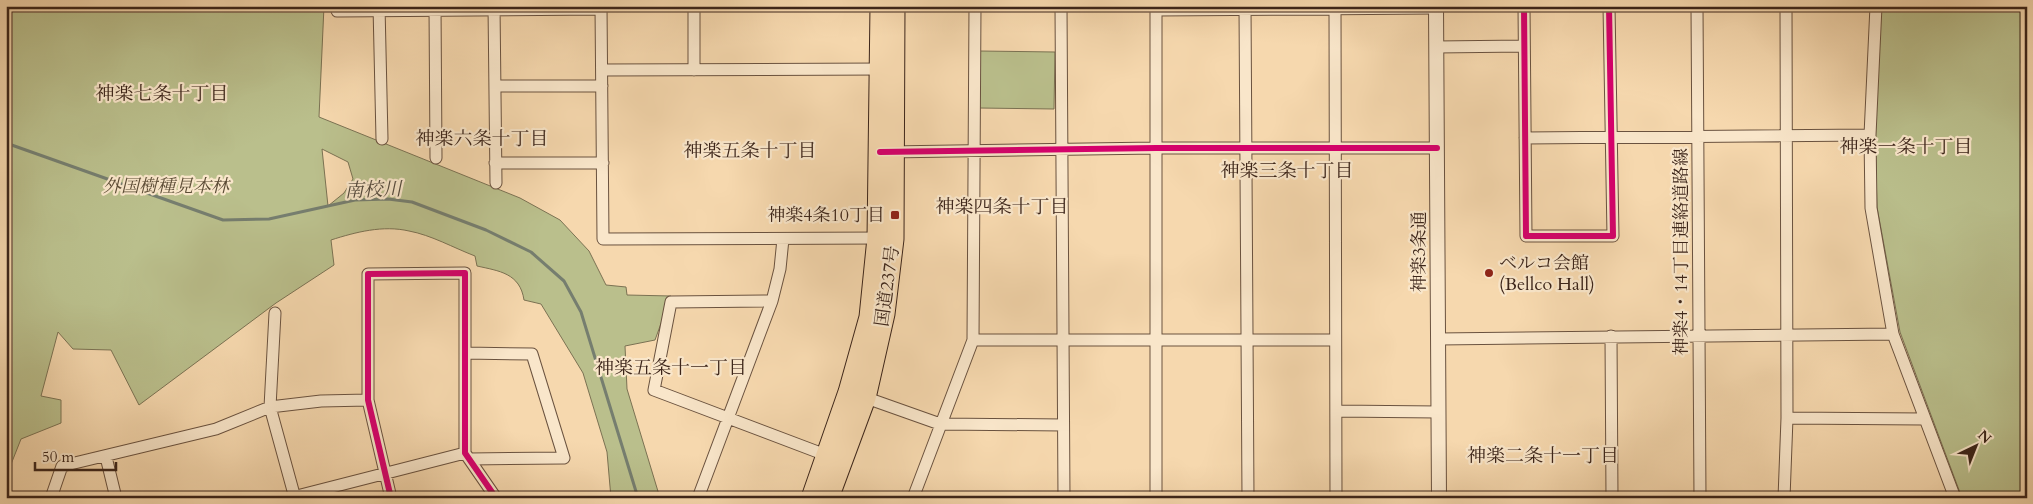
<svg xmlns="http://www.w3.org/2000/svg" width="2033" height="504" viewBox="0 0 2033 504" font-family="Cardo,'Noto Serif JP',serif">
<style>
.green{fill:#babf8c;stroke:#7b7253;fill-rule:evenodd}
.water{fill:#9dbaa7;stroke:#767e6f}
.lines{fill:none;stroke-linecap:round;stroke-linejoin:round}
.stream{stroke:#767e6f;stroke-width:3}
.minor-casing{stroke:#6a523f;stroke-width:13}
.tertiary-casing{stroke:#6a523f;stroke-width:16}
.trunk-casing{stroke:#3c251a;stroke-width:21}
.minor{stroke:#f9e6ca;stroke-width:11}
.tertiary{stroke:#f9e6ca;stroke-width:14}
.trunk{stroke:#f6d8ae;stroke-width:19}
.cycleway-casing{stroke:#f9e6ca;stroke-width:9}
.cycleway{stroke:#d6006c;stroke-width:6}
.poi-dot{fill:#8f2418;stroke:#f9e6ca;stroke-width:2}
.labels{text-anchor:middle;stroke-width:4.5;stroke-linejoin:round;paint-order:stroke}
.park-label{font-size:18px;font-style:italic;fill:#5c4c36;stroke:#f9e6ca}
.poi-label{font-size:18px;fill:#3c251a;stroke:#f9e6ca;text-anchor:end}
.street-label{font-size:18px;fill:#3c251a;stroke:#f9e6ca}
.neighbourhood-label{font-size:19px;fill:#3c251a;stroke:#f9e6ca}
.water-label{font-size:19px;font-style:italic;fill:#544a3d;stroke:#f9e6ca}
</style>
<rect width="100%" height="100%" fill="#f6d8ae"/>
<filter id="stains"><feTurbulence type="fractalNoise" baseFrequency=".004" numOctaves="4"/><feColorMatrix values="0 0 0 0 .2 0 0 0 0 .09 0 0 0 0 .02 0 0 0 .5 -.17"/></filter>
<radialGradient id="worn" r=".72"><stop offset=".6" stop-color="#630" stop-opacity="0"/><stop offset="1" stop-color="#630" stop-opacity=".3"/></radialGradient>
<path class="green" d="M 6,6 L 324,6 L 319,117 L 520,198 L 560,220 L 589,251 L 606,285 L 626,287 L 627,295 L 671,296 L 655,340 L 625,346 L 627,389 L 660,498 L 611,498 L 607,452 L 583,373 L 541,304 L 524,300 C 520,273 499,271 477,266 L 475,256 C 454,248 431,235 409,231 C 383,225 356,232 331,240 L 334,265 L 276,303 L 139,405 L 111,350 L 73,349 L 58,332 L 41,396 L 61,400 L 61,423 L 21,439 L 6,477 ZM 322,149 L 348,162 L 353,179 L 344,193 L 328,206 Z
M 1879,6 L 2027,6 L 2027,88 L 2024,95 L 2021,155 L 2027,201 L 2027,498 L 1962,498 L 1900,332 L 1877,207 L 1875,132 Z
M 980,51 L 1055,52 L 1054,109 L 979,108 Z"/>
<path class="water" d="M 2027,17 L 2027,88 L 2021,62 Z
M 2027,135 L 2027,231 L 2023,177 Z"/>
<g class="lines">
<path class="stream" d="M 6,143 L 223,220 L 269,219 L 355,200 L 388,199 L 412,202 L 486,230 L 531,252 L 564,281 L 581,312 L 638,498"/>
<defs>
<path id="minor" d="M 379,6 L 382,139
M 435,6 L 436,158
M 494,6 L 496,183
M 601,6 L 603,239 L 883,238
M 694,6 L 694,70
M 1061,6 L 1064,498
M 1156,6 L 1156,498
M 1245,6 L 1248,498
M 1335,6 L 1336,498
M 1524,6 L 1526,236 L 1613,236 L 1609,6
M 1697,6 L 1700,498
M 1876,6 L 1870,135 L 1871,208 L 1893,334 L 1955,498
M 1156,10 L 1436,8
M 337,11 L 601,9
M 1436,47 L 1524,46
M 602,70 L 885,69
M 495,86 L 602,86
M 1525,138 L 1870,135
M 889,152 L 1156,148 L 1437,148
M 495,163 L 603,163
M 772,301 L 671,302 L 654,390 L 831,457
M 275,313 L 270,407 L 295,498
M 1611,336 L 1612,498
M 1438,339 L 1893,334
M 973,340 L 1335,340
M 465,353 L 532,354 L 564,458 L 470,459
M 861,396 L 940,424 L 1063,425
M 1336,411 L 1438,412
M 1787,418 L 1923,419
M 106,457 L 116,498
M 51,498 L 62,466 L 216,429 L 270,407 L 321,401 L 368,400
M 289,498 L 465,453
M 391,498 L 368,400 L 368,274 L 465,273 L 465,453 L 496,498
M 698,498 L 772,301 L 780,269 L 783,239
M 913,498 L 973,340 L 975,6
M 1784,498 L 1787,418 L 1786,6"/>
<path id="tertiary" d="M 1436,6 L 1439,498"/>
<path id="trunk" d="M 811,498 L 848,392 L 869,317 L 877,238 L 880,6
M 829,498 L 866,398 L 885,314 L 894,239 L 895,6"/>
</defs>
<use href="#minor" class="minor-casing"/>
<use href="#tertiary" class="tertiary-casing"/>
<use href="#trunk" class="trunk-casing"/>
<use href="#minor" class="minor"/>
<use href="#tertiary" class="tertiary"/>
<use href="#trunk" class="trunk"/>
<defs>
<path id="cycleway" d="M 1524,6 L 1526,236 L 1613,236 L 1609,6
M 880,152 L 1156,148 L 1437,148
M 391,498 L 368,400 L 368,274 L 465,273 L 465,453 L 496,498"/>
</defs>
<use href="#cycleway" class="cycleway-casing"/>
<use href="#cycleway" class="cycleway"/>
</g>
<g class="poi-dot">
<rect x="890" y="210" width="10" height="10" rx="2.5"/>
<circle cx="1489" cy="273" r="5"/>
</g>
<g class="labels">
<g class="park-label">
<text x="166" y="192">外国樹種見本林</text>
</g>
<g class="poi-label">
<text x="885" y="221">神楽4条10丁目</text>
<text x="1499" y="269" text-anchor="start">ベルコ会館<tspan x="1499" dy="21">(Bellco Hall)</tspan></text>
</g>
<g class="street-label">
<text transform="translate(1419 252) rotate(-90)" y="6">神楽3条通</text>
<text transform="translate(1681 252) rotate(-90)" y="6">神楽4・14丁目連絡道路線</text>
<text transform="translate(887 286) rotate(-82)" y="6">国道237号</text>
</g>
<g class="neighbourhood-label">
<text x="162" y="100">神楽七条十丁目</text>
<text x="482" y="145">神楽六条十丁目</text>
<text x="1906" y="153">神楽一条十丁目</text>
<text x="750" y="157">神楽五条十丁目</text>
<text x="1287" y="177">神楽三条十丁目</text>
<text x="1002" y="213">神楽四条十丁目</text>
<text x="671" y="374">神楽五条十一丁目</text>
<text x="1543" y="462">神楽二条十一丁目</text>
</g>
<g class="water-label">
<text transform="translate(373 189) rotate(-2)" y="7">南校川</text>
</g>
</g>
<rect width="2033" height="504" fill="none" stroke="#f6d8ae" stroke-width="25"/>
<rect x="8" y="8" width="2018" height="489" fill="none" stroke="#3c251a" stroke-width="2.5"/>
<rect x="12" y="12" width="2008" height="479" fill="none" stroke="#3c251a"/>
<g transform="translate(1976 446) rotate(43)" stroke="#f9e6ca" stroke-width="4" paint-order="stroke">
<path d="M0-4L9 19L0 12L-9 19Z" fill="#3c251a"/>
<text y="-8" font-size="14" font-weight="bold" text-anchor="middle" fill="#3c251a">N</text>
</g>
<path d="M35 462v8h81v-8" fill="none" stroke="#3c251a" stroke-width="2.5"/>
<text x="42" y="462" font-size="15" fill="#3c251a" stroke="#f9e6ca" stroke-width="4" paint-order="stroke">50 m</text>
<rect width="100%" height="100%" filter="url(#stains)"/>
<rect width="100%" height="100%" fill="url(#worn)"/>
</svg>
